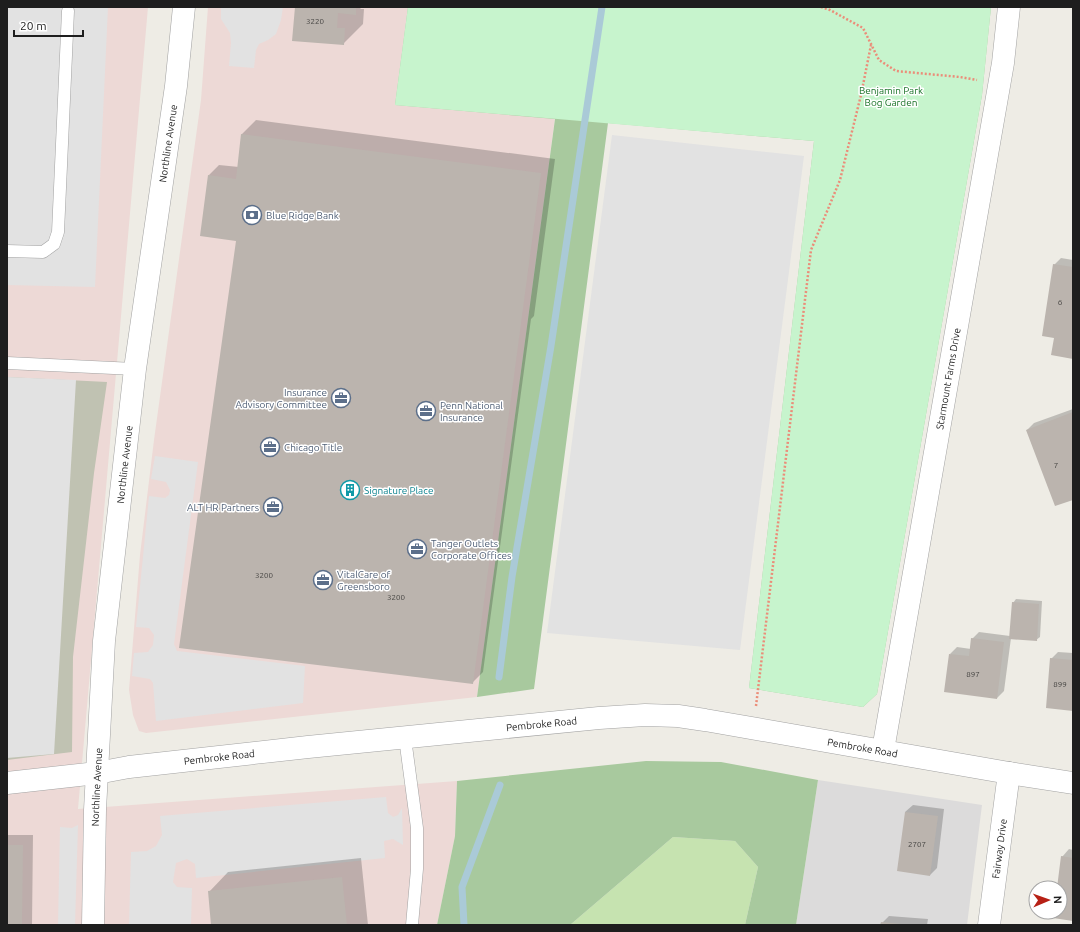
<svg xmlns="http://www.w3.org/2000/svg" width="1080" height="932" viewBox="0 0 1080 932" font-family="Ubuntu,sans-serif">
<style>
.residential{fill:#dcdbdb}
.commercial{fill:#edd9d6}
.construction{fill:#c0c2b2}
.grass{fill:#c6e3b0}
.forest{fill:#a8c99e}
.park{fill:#c7f4cd}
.parking{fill:#e2e2e2}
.shadow{fill:#0003}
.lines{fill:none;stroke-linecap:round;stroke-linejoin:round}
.stream{stroke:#aacad7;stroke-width:7}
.building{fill:#bbb4ae}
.service-casing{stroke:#a2a2a2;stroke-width:13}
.minor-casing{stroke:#a2a2a2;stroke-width:23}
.path{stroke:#eb8d79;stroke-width:2.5;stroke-dasharray:2 2;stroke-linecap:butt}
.service{stroke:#fff;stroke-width:12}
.minor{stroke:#fff;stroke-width:22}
.labels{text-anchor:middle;stroke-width:3;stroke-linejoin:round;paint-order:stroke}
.number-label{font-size:8px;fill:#454442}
.park-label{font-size:10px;fill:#177125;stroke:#fff}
.street-label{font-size:10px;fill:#1e1e1e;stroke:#fff}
.service-label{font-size:10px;fill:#4e5e75;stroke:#fff;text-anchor:start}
.culture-label{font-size:10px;fill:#0d838f;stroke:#fff;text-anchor:start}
</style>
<rect width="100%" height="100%" fill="#eeece5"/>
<path class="residential" d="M 818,780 L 982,805 L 967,925 L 796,925 Z"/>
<path class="commercial" d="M 7,7 L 148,7 L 78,809 L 457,781 L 455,836 L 437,925 L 7,925 Z
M 208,7 L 408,7 L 395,105 L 555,118 L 477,697 L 146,733 L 139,731 L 133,715 L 129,690 L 140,555 L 154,440 L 201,100 Z"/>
<path class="construction" d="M 7,377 L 107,382 L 94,473 L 73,657 L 72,752 L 7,760 Z"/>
<path class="grass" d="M 673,837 L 735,841 L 758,867 L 745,925 L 570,925 Z"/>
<path class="forest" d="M 408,7 L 991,7 L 982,95 L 877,694 L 863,707 L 749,688 L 814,141 L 608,123 L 534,689 L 477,697 L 555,119 L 395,105 Z
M 646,761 L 721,762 L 818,780 L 796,925 L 745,925 L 758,867 L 735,841 L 673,837 L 570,925 L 437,925 L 455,836 L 457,781 Z"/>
<path class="park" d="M 408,7 L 991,7 L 982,95 L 877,694 L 863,707 L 749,688 L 814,141 L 395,105 Z"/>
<path class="parking" d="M 7,7 L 108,7 L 95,287 L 7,285 Z
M 221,7 L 283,7 L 281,20 L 276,34 L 268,40 L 259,44 L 256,50 L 254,68 L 229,66 L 231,43 L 230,33 L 221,19 Z
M 612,135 L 804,156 L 740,650 L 547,633 Z
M 7,377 L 76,380 L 54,754 L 7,758 Z
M 155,456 L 198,462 L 174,644 L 177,651 L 305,666 L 303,703 L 156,721 L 153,683 L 150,679 L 132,676 L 134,653 L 148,652 L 153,645 L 154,635 L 149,628 L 136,627 L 149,496 L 165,498 L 169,495 L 170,490 L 166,482 L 151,479 Z
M 386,797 L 388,813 L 393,817 L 398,815 L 402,808 L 403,845 L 393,839 L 384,841 L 385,858 L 196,878 L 195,864 L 187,859 L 176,863 L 173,882 L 177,887 L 192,888 L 191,925 L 129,925 L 131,852 L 147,851 L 156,846 L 162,835 L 160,816 Z
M 78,825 L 75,925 L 58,925 L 60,827 L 72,828 Z"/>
<path class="shadow" d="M 296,7 L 362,7 L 360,9 L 364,9 L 363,24 L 343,44 Z
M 256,120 L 555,159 L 534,316 L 531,319 L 483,672 L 472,683 L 237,241 L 209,175 L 219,165 L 239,167 L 242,134 Z
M 1061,258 L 1073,260 L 1073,358 L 1055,337 L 1054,265 Z
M 1073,409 L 1073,499 L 1027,430 L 1034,423 Z
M 1016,599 L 1042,601 L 1040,637 L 1036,640 L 1011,638 L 1004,691 L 997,698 L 950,654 L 957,647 L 971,649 L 972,639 L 979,632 L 1010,636 L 1013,603 Z
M 1058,652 L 1073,653 L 1073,710 L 1051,659 Z
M 913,805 L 944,809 L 937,868 L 930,875 L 905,812 Z
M 7,835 L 33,835 L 32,925 L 7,925 Z
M 1069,849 L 1073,850 L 1073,920 L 1055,912 L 1060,912 L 1060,888 L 1058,888 L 1062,857 Z
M 361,858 L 368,925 L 212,925 L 209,892 L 228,872 Z
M 889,916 L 928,919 L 927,925 L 881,925 L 882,923 Z"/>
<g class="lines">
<path class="stream" d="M 499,677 L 512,577 L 551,346 L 602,7
M 464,925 L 462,887 L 500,785"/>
</g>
<path class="building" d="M 295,7 L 356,7 L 356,15 L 338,13 L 337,28 L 345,28 L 344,45 L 292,41 Z
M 241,134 L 541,173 L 473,684 L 179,648 L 236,241 L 200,236 L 208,175 L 236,179 Z
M 1053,264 L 1073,267 L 1073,359 L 1051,355 L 1054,338 L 1042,336 Z
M 1073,412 L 1073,500 L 1055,506 L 1026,430 Z
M 1012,602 L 1039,604 L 1037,641 L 1009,639 Z
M 971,638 L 1004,642 L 997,699 L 944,692 L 949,654 L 969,656 Z
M 1050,658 L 1073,660 L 1073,711 L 1046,708 Z
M 905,812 L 938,816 L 930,876 L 897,871 Z
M 7,845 L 23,845 L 22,925 L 7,925 Z
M 1061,856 L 1073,858 L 1073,921 L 1053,918 L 1054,912 L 1060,912 L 1060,888 L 1057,888 Z
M 342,877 L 347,925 L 211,925 L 208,891 Z
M 881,922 L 901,924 L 901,925 L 880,925 Z"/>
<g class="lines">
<defs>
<path id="service" d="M 7,251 L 43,252 L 54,244 L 58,232 L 68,11
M 7,363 L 135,369
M 405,738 L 417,828 L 417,869 L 412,925"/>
<g id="minor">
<path id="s1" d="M 883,750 L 1003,63 L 1009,7"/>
<path id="s2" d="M 7,783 L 97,773 L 129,767 L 308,747 L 599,718 L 645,715 L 678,716 L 705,720 L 1009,773 L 1073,783"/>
<path id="s3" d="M 93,925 L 95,810 L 104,641 L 135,369 L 176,86 L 184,7"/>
<path id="s4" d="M 989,925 L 1009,773"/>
</g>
</defs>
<use href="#service" class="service-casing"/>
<use href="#minor" class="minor-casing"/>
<path class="path" d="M 821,7 L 830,10 L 863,28 L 879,60 L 896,71 L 960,77 L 977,80
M 756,706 L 811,250 L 840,180 L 861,95 L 871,45"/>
<use href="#service" class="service"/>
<use href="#minor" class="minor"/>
</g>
<defs>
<symbol id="bank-ring" viewBox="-11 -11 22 22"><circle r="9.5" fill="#fff" stroke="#5c6f8a" stroke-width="1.5"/><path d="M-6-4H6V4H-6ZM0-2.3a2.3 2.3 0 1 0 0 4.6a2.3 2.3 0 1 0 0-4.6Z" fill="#5c6f8a"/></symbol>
<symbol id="office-ring" viewBox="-11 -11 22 22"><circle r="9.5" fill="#fff" stroke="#5c6f8a" stroke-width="1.5"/><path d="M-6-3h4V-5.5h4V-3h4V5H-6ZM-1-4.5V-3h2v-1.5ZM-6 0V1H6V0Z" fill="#5c6f8a"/></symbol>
<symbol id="building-ring" viewBox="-11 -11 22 22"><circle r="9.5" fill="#fff" stroke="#0f9aa8" stroke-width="1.5"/><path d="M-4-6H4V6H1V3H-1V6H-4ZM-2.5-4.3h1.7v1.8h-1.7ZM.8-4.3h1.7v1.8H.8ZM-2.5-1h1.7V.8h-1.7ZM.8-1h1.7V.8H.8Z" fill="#0f9aa8"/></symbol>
</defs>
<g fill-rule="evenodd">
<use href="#bank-ring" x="241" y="204" width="22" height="22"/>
<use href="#office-ring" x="330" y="387" width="22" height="22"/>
<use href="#office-ring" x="415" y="400" width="22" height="22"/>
<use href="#office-ring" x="259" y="436" width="22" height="22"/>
<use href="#building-ring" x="339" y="479" width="22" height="22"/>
<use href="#office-ring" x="262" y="496" width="22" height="22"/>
<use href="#office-ring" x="406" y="538" width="22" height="22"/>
<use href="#office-ring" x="312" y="569" width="22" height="22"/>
</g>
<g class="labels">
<g class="number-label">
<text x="315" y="24">3220</text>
<text x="1060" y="305">6</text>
<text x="1056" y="468">7</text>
<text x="264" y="578">3200</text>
<text x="396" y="600">3200</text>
<text x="973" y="677">897</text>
<text x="1060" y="687">899</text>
<text x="917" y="847">2707</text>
</g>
<g class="park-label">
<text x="891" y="94">Benjamin Park<tspan x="891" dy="12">Bog Garden</tspan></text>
</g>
<g class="street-label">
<text dy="4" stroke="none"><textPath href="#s3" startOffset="786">Northline Avenue</textPath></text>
<text dy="4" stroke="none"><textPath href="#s1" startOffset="377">Starmount Farms Drive</textPath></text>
<text dy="4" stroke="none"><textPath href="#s3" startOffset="462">Northline Avenue</textPath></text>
<text dy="4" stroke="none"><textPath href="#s2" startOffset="538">Pembroke Road</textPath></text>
<text dy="4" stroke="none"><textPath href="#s2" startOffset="862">Pembroke Road</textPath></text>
<text dy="4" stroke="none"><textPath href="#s2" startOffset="214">Pembroke Road</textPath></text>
<text dy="4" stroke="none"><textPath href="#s3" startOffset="138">Northline Avenue</textPath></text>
<text dy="4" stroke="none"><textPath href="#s4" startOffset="77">Fairway Drive</textPath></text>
</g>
<g class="service-label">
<text x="266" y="219">Blue Ridge Bank</text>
<text x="327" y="396" text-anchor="end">Insurance<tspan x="327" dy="12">Advisory Committee</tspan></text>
<text x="440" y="409">Penn National<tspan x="440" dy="12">Insurance</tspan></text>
<text x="284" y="451">Chicago Title</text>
<text x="259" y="511" text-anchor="end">ALT HR Partners</text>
<text x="431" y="547">Tanger Outlets<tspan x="431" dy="12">Corporate Offices</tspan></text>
<text x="337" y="578">VitalCare of<tspan x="337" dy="12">Greensboro</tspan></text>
</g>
<g class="culture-label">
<text x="364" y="494">Signature Place</text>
</g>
</g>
<rect width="1080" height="932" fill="none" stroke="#1e1e1e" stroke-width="16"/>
<g transform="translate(1048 900) rotate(88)"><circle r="19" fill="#ffffff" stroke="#a5a5a5"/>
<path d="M0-3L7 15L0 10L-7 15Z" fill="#b72015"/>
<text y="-6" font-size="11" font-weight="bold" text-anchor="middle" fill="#1e1e1e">N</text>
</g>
<path d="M14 30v6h69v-6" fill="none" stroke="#1e1e1e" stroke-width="2"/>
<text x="20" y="30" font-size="12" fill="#1e1e1e" stroke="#ffffff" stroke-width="3" paint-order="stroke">20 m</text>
</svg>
